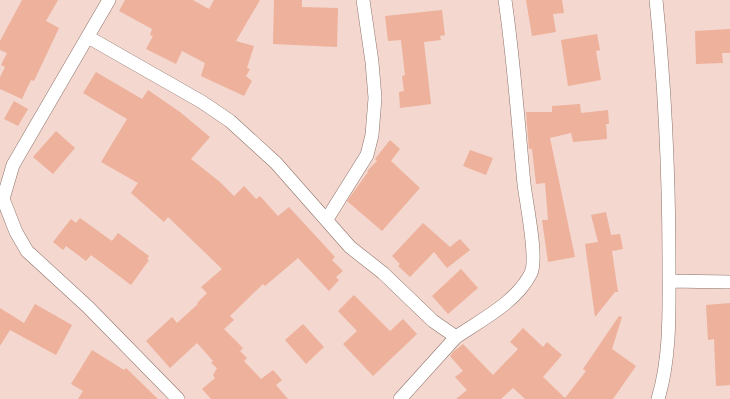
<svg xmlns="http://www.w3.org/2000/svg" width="730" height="399" viewBox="0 0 730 399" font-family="'Roboto Condensed',sans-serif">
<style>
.building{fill:#edb19c}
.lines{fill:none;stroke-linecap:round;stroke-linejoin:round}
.street-casing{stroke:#8c736a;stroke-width:14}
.street{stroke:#fff;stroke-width:13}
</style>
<rect width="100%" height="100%" fill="#f4d7ce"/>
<path class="building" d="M 22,0 L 58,0 L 46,21 L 59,28 L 34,81 L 31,80 L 22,99 L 0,89 L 0,77 L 5,67 L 1,65 L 7,53 L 0,50 L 0,41 Z
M 125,0 L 193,0 L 209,9 L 214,0 L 260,0 L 236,41 L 254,46 L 247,68 L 250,69 L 246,76 L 252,81 L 244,96 L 201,76 L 205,63 L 182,51 L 176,64 L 146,49 L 153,36 L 150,35 L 152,29 L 119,11 Z
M 274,0 L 302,0 L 302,7 L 338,8 L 337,47 L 273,44 Z
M 526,0 L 562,0 L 564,13 L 553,14 L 556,32 L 532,36 Z
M 442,10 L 445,35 L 440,36 L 441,40 L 424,42 L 431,104 L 400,108 L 399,92 L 404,91 L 402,76 L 405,75 L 401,40 L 388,41 L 385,16 Z
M 730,29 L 730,53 L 722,53 L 723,63 L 696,64 L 695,31 Z
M 597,34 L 600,50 L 596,51 L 601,80 L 568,86 L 561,40 Z
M 96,72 L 142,99 L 148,90 L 180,112 L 210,137 L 191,159 L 220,182 L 234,196 L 244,186 L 256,199 L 260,196 L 278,216 L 289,207 L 335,257 L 332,260 L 343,271 L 336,277 L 339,280 L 329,291 L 298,258 L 265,286 L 263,284 L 230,316 L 234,320 L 224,329 L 243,348 L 240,351 L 247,358 L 244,361 L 261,379 L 273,370 L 282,380 L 276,385 L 288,399 L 211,399 L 202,389 L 215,378 L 213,375 L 217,368 L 211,363 L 213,361 L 197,343 L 170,368 L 146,341 L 172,317 L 177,323 L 198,304 L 197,303 L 207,293 L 201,287 L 222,269 L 168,217 L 164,222 L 131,193 L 138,183 L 101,162 L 127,119 L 83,93 Z
M 14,101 L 28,109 L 18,126 L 4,119 Z
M 580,104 L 581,113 L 608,110 L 609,124 L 606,124 L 607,139 L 573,142 L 571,133 L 550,138 L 575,257 L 548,262 L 542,220 L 548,220 L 545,183 L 536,184 L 532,149 L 529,149 L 526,112 L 552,112 L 552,106 Z
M 56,131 L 75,148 L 53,174 L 33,157 Z
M 390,140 L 400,149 L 391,161 L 420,188 L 382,231 L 347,201 L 368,172 L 367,171 L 377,161 L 375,159 Z
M 470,150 L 493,158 L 486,175 L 463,166 Z
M 606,212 L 611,235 L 620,234 L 623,249 L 612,251 L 618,292 L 615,292 L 595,317 L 585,244 L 598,242 L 591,215 Z
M 80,218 L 112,241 L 118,233 L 149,256 L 147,259 L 149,260 L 131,285 L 91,255 L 86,261 L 66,246 L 63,250 L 53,242 L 71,219 L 76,223 Z
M 423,223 L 450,247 L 460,239 L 470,250 L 447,268 L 434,252 L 410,277 L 398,266 L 400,264 L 392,256 Z
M 461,269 L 478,288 L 448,314 L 432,296 Z
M 354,295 L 390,331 L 403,319 L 417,334 L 373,376 L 343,344 L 357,331 L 338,311 Z
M 730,303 L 730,385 L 716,386 L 714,339 L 708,340 L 706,305 Z
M 35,304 L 72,325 L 56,355 L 10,330 L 0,346 L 0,308 L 24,323 Z
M 619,316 L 622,317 L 612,349 L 636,366 L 613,399 L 525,399 L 513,388 L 501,399 L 456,399 L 467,390 L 455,377 L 463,371 L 450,356 L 453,352 L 463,344 L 493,375 L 518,349 L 510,342 L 523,328 L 543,347 L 547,342 L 562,355 L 543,377 L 565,398 L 586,371 L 583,369 Z
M 303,324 L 324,347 L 306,364 L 285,340 Z
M 92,350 L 124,370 L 126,368 L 158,399 L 78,399 L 83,391 L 71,384 Z"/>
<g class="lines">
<defs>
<path id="street" d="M 109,0 L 13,165 L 3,199 L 16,232 L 27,251 L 88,307 L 178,399
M 656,0 C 665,88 669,176 669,264 C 669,308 671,356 658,399
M 88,37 L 202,102 L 230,121 L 276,163 L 350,247 L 383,273 L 433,321 L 456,337 L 400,399
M 327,219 L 367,155 L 372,135 L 375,98 L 372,62 L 363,0
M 669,281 L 730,282
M 456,337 C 481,320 517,302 531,273 C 538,258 526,202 524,184 C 518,122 514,61 505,0"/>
</defs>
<use href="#street" class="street-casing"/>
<use href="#street" class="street"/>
</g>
</svg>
